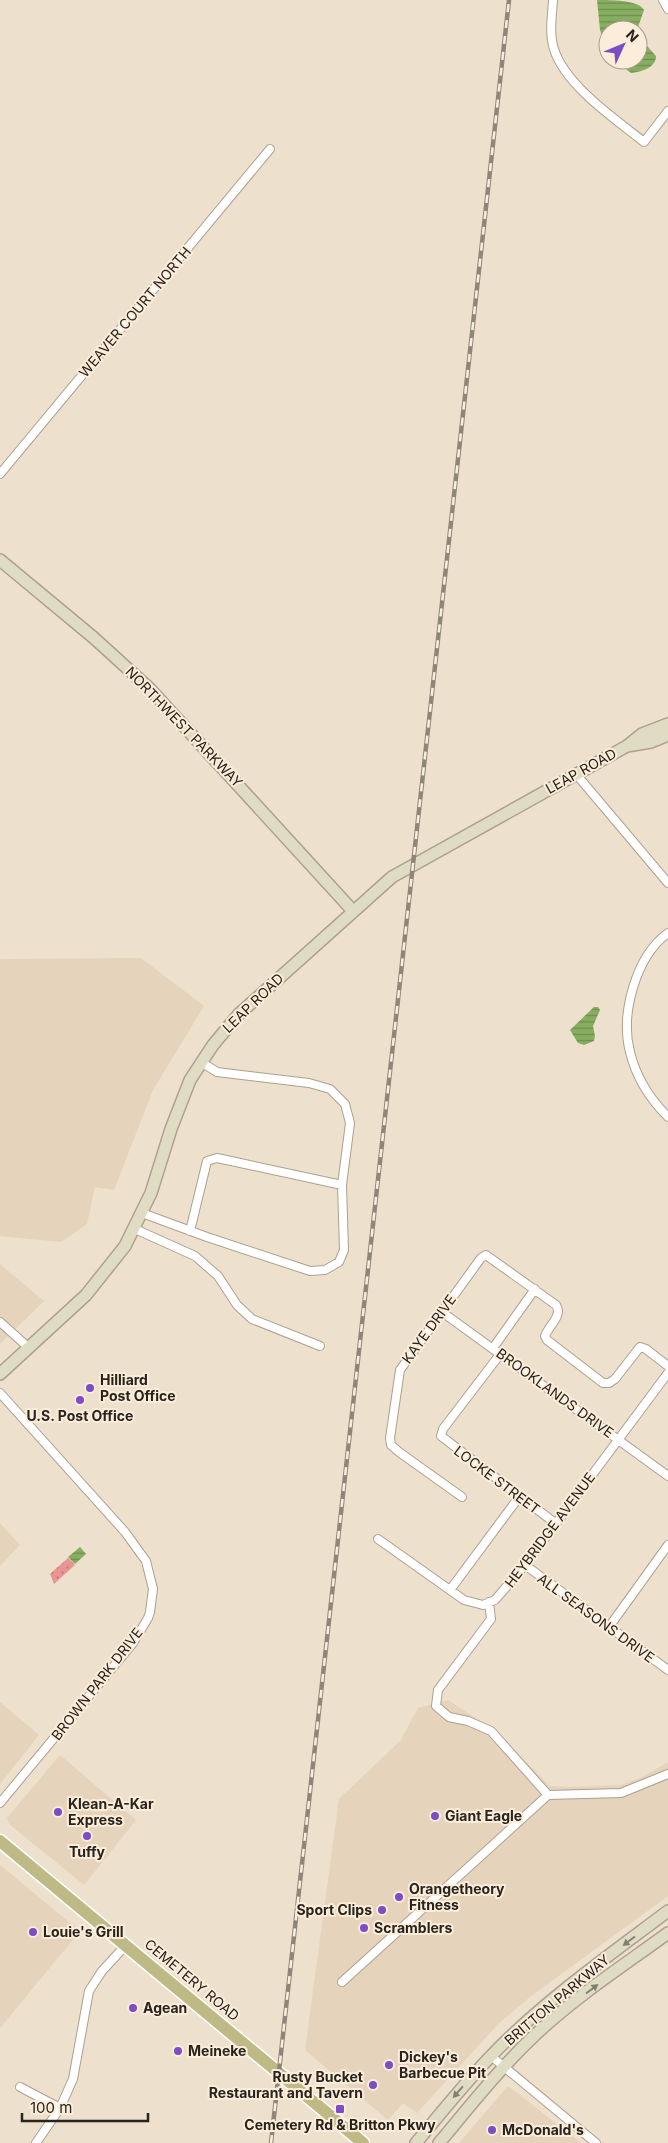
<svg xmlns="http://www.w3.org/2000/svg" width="668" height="2143" viewBox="0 0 668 2143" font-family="Inter,sans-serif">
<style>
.built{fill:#e5d3bb}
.park{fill:url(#park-dots)}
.water{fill:url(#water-rules)}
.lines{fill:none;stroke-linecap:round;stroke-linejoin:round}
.street-casing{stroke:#ada08f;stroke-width:10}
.secondary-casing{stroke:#ada08f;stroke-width:14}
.primary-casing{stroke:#fff;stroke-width:15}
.street{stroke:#fff;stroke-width:8}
.secondary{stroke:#dfdcc3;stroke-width:11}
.primary{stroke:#bfb986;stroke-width:12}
.rail-casing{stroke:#8f8679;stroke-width:4.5}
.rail{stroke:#fbedda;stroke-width:2.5;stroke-dasharray:8;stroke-linecap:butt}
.oneway{fill:#848070}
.poi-dot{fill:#7d4dc5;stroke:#fbedda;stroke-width:2}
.labels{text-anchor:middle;stroke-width:4;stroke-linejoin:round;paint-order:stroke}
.street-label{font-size:14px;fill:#28231c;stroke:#fbedda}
.poi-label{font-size:14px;font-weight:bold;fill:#28231c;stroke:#fbedda;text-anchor:start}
</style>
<defs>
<pattern id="park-dots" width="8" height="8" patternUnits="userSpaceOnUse" patternTransform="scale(1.25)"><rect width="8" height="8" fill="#eb9593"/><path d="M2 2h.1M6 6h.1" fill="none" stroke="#be7977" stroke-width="1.8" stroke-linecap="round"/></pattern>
<pattern id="water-rules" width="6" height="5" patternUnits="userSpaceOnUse" patternTransform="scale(1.25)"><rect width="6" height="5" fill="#87ae60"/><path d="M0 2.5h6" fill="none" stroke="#6e8d4e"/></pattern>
</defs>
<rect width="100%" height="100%" fill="#ede0cd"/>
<path class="built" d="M 141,958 L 204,1006 L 153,1090 L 114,1190 L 95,1187 L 87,1224 L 61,1242 L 0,1236 L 0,959 Z
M 0,1264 L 44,1301 L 0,1344 Z
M 0,1523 L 20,1545 L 0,1566 Z
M 448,1700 L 494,1730 L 550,1786 L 570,1787 L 621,1785 L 642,1777 L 668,1762 L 668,1896 L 530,1997 L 499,2023 L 417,2113 L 403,2103 L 388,2120 L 305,2050 L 339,1799 L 401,1740 L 418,1708 Z
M 0,1702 L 39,1735 L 0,1784 Z
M 60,1755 L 136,1820 L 84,1885 L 9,1824 L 7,1818 Z
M 0,1865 L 80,1931 L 0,2028 Z
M 507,2087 L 511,2088 L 581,2143 L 459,2143 Z"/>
<path class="park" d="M 68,1558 L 75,1565 L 54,1584 L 50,1574 Z"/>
<path class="water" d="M 597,0 C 611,0 639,0 644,10 L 637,30 L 608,30 L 608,52 L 600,30 Z
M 638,36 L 656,56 C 656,68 641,72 631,73 L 614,60 L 638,60 Z
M 594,1007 L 598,1007 L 600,1010 L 593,1026 L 595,1036 L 594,1041 L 584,1045 L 578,1043 L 570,1030 Z
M 80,1547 L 86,1554 L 75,1564 L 68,1557 Z"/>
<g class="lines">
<defs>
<path id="street" d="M 553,0 C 552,16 549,34 554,49 C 565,85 615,119 644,142 L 668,111
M 663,0 L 668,9
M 0,474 L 270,149
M 576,774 L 668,883
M 668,933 C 636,956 620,1014 630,1052 C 636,1077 650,1099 668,1117
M 142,1213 L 207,1237 L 310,1271 L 325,1270 L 339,1262 L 344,1250 L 342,1185 L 350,1123 L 345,1104 L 330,1089 L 309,1083 L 217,1072 L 201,1062
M 135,1229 L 195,1256 L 218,1276 L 237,1305 L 252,1319 L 320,1346
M 190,1231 L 207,1161 L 217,1158 L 342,1185
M 442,1312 L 668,1476
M 0,1322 L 29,1348
M 493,1348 L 535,1289
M 501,1353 L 443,1429 L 441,1436 L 555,1523
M 0,1393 L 125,1532 L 146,1561 L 153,1589 L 150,1612 L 148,1618 L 133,1643 L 0,1803
M 462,1497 L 399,1452 L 391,1445 L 390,1438 L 400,1370 L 481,1258 L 486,1255 L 556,1305 C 563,1316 549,1325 545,1336 L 547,1340 L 603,1383 L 609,1383 L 615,1379 L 640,1347 L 646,1349 L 668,1366
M 378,1539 L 464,1600 L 483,1605 L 495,1600 L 525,1565 L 668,1373
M 525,1565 L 668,1670
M 450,1590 L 519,1497
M 489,1602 L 491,1619 L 438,1690 L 436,1706 L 449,1717 L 468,1721 L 491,1731 L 548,1795
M 609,1627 L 668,1545
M 342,1982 L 548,1795 L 621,1793 L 668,1774
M 491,2056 L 596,2143
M 20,2087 L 60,2108
M 36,2143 L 60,2108 L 73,2079 L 89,1991 L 102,1971 L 126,1945"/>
<path id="secondary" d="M 0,560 L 94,638 L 150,689 L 353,911
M 627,746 L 651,742 L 668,735
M 0,1374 L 86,1295 L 125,1246 L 151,1193 L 171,1129 L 190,1080 L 213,1045 L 239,1014 L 392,877 L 627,746 L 642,734 L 668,724
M 416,2143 C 440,2114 464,2084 491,2056 C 544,2001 607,1957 668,1911
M 439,2143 C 470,2106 500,2068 535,2035 C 575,1997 623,1966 668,1933"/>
<path id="primary" d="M 0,1841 L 363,2143"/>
</defs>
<use href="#street" class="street-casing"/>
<use href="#secondary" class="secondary-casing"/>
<use href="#primary" class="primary-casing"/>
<use href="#street" class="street"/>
<use href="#secondary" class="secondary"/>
<use href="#primary" class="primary"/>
<defs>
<path id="rail" d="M 271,2143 L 509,0"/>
</defs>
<use href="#rail" class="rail-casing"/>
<use href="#rail" class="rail"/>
</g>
<defs><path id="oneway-solid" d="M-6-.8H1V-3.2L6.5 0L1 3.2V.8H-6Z" transform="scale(1.25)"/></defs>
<g class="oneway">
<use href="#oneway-solid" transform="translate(629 1941) rotate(143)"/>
<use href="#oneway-solid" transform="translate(592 1989) rotate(-37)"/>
<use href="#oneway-solid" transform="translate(458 2092) rotate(131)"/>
</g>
<g class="poi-dot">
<circle cx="90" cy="1388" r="5"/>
<circle cx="80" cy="1400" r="5"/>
<circle cx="58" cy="1812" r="5"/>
<circle cx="435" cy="1816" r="5"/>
<circle cx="87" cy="1836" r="5"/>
<circle cx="399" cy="1897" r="5"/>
<circle cx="382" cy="1910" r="5"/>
<circle cx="364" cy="1928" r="5"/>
<circle cx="33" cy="1932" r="5"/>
<circle cx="133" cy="2008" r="5"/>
<circle cx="178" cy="2051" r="5"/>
<circle cx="389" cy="2065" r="5"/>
<circle cx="373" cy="2085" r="5"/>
<rect x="335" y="2104" width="10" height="10" rx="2.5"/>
<circle cx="492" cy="2130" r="5"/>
</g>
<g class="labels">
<g class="street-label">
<text transform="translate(135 312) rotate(-50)" y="5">WEAVER COURT NORTH</text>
<text transform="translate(184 727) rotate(46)" y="5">NORTHWEST PARKWAY</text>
<text transform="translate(581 771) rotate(-29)" y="5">LEAP ROAD</text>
<text transform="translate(253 1003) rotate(-44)" y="5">LEAP ROAD</text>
<text transform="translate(429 1329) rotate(-54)" y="5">KAYE DRIVE</text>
<text transform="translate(555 1393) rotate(36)" y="5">BROOKLANDS DRIVE</text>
<text transform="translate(497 1480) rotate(37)" y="5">LOCKE STREET</text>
<text transform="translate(550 1530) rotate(-53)" y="5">HEYBRIDGE AVENUE</text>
<text transform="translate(596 1618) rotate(36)" y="5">ALL SEASONS DRIVE</text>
<text transform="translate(97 1684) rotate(-52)" y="5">BROWN PARK DRIVE</text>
<text transform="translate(192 1980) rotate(40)" y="5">CEMETERY ROAD</text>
<text transform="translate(557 2000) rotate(-40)" y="5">BRITTON PARKWAY</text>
</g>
<g class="poi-label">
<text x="100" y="1385">Hilliard<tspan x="100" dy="16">Post Office</tspan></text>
<text x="80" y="1421" text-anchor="middle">U.S. Post Office</text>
<text x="68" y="1809">Klean-A-Kar<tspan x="68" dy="16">Express</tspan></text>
<text x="445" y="1821">Giant Eagle</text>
<text x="87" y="1857" text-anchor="middle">Tuffy</text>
<text x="409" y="1894">Orangetheory<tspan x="409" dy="16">Fitness</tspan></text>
<text x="372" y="1915" text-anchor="end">Sport Clips</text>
<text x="374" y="1933">Scramblers</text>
<text x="43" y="1937">Louie's Grill</text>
<text x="143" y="2013">Agean</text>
<text x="188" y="2056">Meineke</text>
<text x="399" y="2062">Dickey's<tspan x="399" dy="16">Barbecue Pit</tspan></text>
<text x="363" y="2082" text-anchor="end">Rusty Bucket<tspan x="363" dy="16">Restaurant and Tavern</tspan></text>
<text x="340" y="2130" text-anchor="middle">Cemetery Rd &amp; Britton Pkwy</text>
<text x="502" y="2135">McDonald's</text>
</g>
</g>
<g transform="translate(623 45) rotate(46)"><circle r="24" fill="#fbedda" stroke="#a79c8e"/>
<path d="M0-4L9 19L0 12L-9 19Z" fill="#7d4dc5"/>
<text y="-8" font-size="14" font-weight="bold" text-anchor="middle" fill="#28231c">N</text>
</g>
<path d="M22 2113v8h126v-8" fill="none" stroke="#28231c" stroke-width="2.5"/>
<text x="30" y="2113" font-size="15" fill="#28231c" stroke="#fbedda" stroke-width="4" paint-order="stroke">100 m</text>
</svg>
